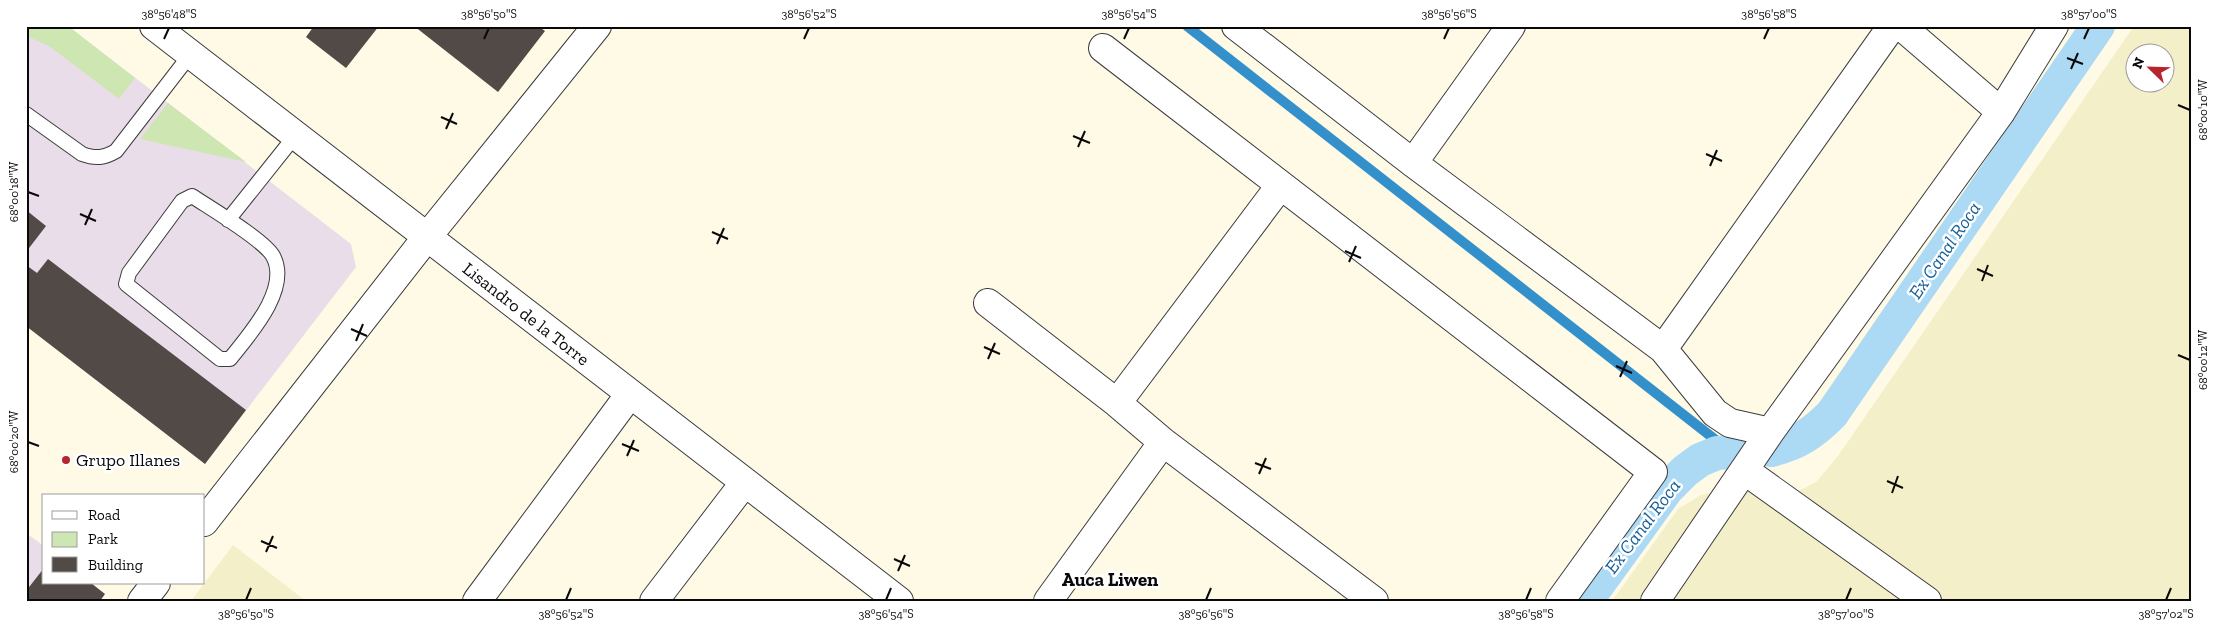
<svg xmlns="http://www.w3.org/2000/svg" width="2217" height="627" viewBox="0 0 2217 627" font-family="'Zilla Slab',serif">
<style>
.industrial{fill:#e8dde9}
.farmland{fill:#f3efc8;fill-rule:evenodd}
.green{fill:#cee7b2}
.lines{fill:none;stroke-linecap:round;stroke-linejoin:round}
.stream{stroke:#3490cb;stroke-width:10}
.canal{stroke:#acdaf5;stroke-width:34}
.building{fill:#524a46}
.lane-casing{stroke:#3c3c3c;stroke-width:16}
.street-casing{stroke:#3c3c3c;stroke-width:30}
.lane{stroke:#fff;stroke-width:14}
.street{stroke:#fff;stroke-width:28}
.ticks{fill:none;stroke:#090909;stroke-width:2}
.poi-dot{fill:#b6242d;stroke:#fff;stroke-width:2}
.labels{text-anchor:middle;stroke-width:5;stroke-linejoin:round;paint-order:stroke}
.street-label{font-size:18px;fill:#090909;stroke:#fff}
.poi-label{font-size:18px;fill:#090909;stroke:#fff;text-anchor:start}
.water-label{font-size:19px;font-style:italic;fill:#166098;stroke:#fff}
.neighbourhood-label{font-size:19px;font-weight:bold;fill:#090909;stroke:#fff}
.neatline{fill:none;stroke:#090909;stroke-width:2}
.ticks-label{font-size:12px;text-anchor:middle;fill:#090909}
</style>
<rect width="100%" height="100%" fill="#fffae6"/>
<path class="industrial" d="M 26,26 L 68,26 L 351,244 L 356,267 L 205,464 L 26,326 Z
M 26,533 L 44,546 L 44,583 L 26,601 Z"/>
<path class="farmland" d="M 2134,26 L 2191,26 L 2191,601 L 1612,601 L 1678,509 L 1701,495 L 1732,488 L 1793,494 L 1816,482 L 1838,456 ZM 2134,52 L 2164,52 L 2164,82 L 2134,82 Z
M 233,545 L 306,601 L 191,601 Z"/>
<path class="green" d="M 26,26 L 68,26 L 135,78 L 119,99 L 49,46 L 26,36 Z
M 168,103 L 246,162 L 140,139 Z"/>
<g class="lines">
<path class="stream" d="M 1187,26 L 1731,452"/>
<path class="canal" d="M 1771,450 C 1798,443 1812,434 1832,414 L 2098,26
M 1586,601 L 1667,489 L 1685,471 L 1700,460 L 1717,453 L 1733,452"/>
</g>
<path class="building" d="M 314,26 L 379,26 L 346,68 L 306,37 Z
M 414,26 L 538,26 L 545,31 L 498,92 Z
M 26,210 L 46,226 L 26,252 Z
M 48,259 L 246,410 L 205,464 L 26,326 L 26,265 L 37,273 Z
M 44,568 L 44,583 L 91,583 L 105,594 L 100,601 L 26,601 L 26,591 Z"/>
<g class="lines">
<defs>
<path id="lane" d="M 26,114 L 82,154 C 96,159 104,158 116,151 L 190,55
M 192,196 C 210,208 264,240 273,256 C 291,289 249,335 230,359 L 220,359 L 126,284 L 129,273 L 182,201 Z
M 228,220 L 295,136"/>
<path id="street" d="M 154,26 L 899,601
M 1236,26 L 1413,163 L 1663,349 L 1715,413 L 1730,423 L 1770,432
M 1901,26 L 2001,112
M 1103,48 L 1653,472 L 1560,601
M 1413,163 L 1511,26
M 988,303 L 1117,403 L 1163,442 L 1374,601
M 1663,349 L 1892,26
M 1117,403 L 1280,186
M 1744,470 L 1927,601
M 204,522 L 427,237 L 597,26
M 142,601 L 156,583
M 477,601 L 630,394
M 654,601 L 745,482
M 1048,601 L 1163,442
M 1655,601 L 1770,432 L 2001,112 L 2054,26"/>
</defs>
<use href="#lane" class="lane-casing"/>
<use href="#street" class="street-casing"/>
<use href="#lane" class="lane"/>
<use href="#street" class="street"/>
</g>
<path class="ticks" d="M 164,39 L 169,28M 484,39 L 489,28M 804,39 L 809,28M 1124,39 L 1129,28M 1444,39 L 1449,28M 1764,39 L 1769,28M 2084,39 L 2089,28M 2067,58 L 2083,64M 2071,69 L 2078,53M 2178,105 L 2190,110M 441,117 L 457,124M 446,129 L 453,113M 1073,136 L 1090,143M 1078,147 L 1085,131M 1706,154 L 1722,161M 1710,166 L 1717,150M 28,192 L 39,196M 80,214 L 96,221M 85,225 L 92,209M 712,232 L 728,239M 717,244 L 724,228M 1345,251 L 1361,258M 1349,262 L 1356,246M 1977,269 L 1993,276M 1982,281 L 1988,265M 351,329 L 367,336M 356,341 L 363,324M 984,347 L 1000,354M 2178,355 L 2190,360M 988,359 L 995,343M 1616,366 L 1632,373M 1620,377 L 1627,361M 28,442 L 39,446M 622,444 L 639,451M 627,456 L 634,440M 1255,463 L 1271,469M 1259,474 L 1266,458M 1887,481 L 1903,488M 1892,493 L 1898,476M 261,541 L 277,548M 266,552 L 273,536M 894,559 L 910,566M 898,571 L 905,555M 246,600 L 251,588M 566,600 L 571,588M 886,600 L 891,588M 1206,600 L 1211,588M 1526,600 L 1531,588M 1846,600 L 1851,588M 2166,600 L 2171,588"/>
<circle class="poi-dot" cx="66" cy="460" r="5"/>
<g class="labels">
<g class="street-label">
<text transform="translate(526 314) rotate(38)" y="6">Lisandro de la Torre</text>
</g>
<g class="poi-label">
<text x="76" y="466">Grupo Illanes</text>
</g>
<g class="water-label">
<text transform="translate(1944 250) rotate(-56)" y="7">Ex Canal Roca</text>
<text transform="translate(1642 526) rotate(-53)" y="7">Ex Canal Roca</text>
</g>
<g class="neighbourhood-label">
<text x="1110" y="586">Auca Liwen</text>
</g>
</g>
<rect width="2217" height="627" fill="none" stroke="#ffffff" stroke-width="55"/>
<rect x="42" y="494" width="162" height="90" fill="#ffffff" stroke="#9d9d9d"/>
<rect x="52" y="511" width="25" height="8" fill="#ffffff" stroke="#9d9d9d"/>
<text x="88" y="520" font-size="15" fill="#090909">Road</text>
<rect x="52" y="532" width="25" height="15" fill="#cee7b2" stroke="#9d9d9d"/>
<text x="88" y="544" font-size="15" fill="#090909">Park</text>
<rect x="52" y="557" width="25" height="15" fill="#524a46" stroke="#9d9d9d"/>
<text x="88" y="570" font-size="15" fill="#090909">Building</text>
<g transform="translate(2150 68) rotate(293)"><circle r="24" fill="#ffffff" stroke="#9d9d9d"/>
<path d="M0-4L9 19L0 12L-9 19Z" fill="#b6242d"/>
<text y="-8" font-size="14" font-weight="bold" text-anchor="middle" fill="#090909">N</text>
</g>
<rect x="28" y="28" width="2162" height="572" class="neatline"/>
<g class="ticks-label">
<text x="169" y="18">38°56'48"S</text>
<text x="489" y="18">38°56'50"S</text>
<text x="809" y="18">38°56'52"S</text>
<text x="1129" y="18">38°56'54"S</text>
<text x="1449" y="18">38°56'56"S</text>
<text x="1769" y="18">38°56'58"S</text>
<text x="2089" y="18">38°57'00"S</text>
<text transform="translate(2203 110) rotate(-90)" y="4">68°00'10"W</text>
<text transform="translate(14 192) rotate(-90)" y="4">68°00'18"W</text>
<text transform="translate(2203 360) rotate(-90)" y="4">68°00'12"W</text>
<text transform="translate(14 442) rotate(-90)" y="4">68°00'20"W</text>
<text x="246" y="618">38°56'50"S</text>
<text x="566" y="618">38°56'52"S</text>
<text x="886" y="618">38°56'54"S</text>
<text x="1206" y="618">38°56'56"S</text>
<text x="1526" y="618">38°56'58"S</text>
<text x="1846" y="618">38°57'00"S</text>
<text x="2166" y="618">38°57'02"S</text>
</g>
</svg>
